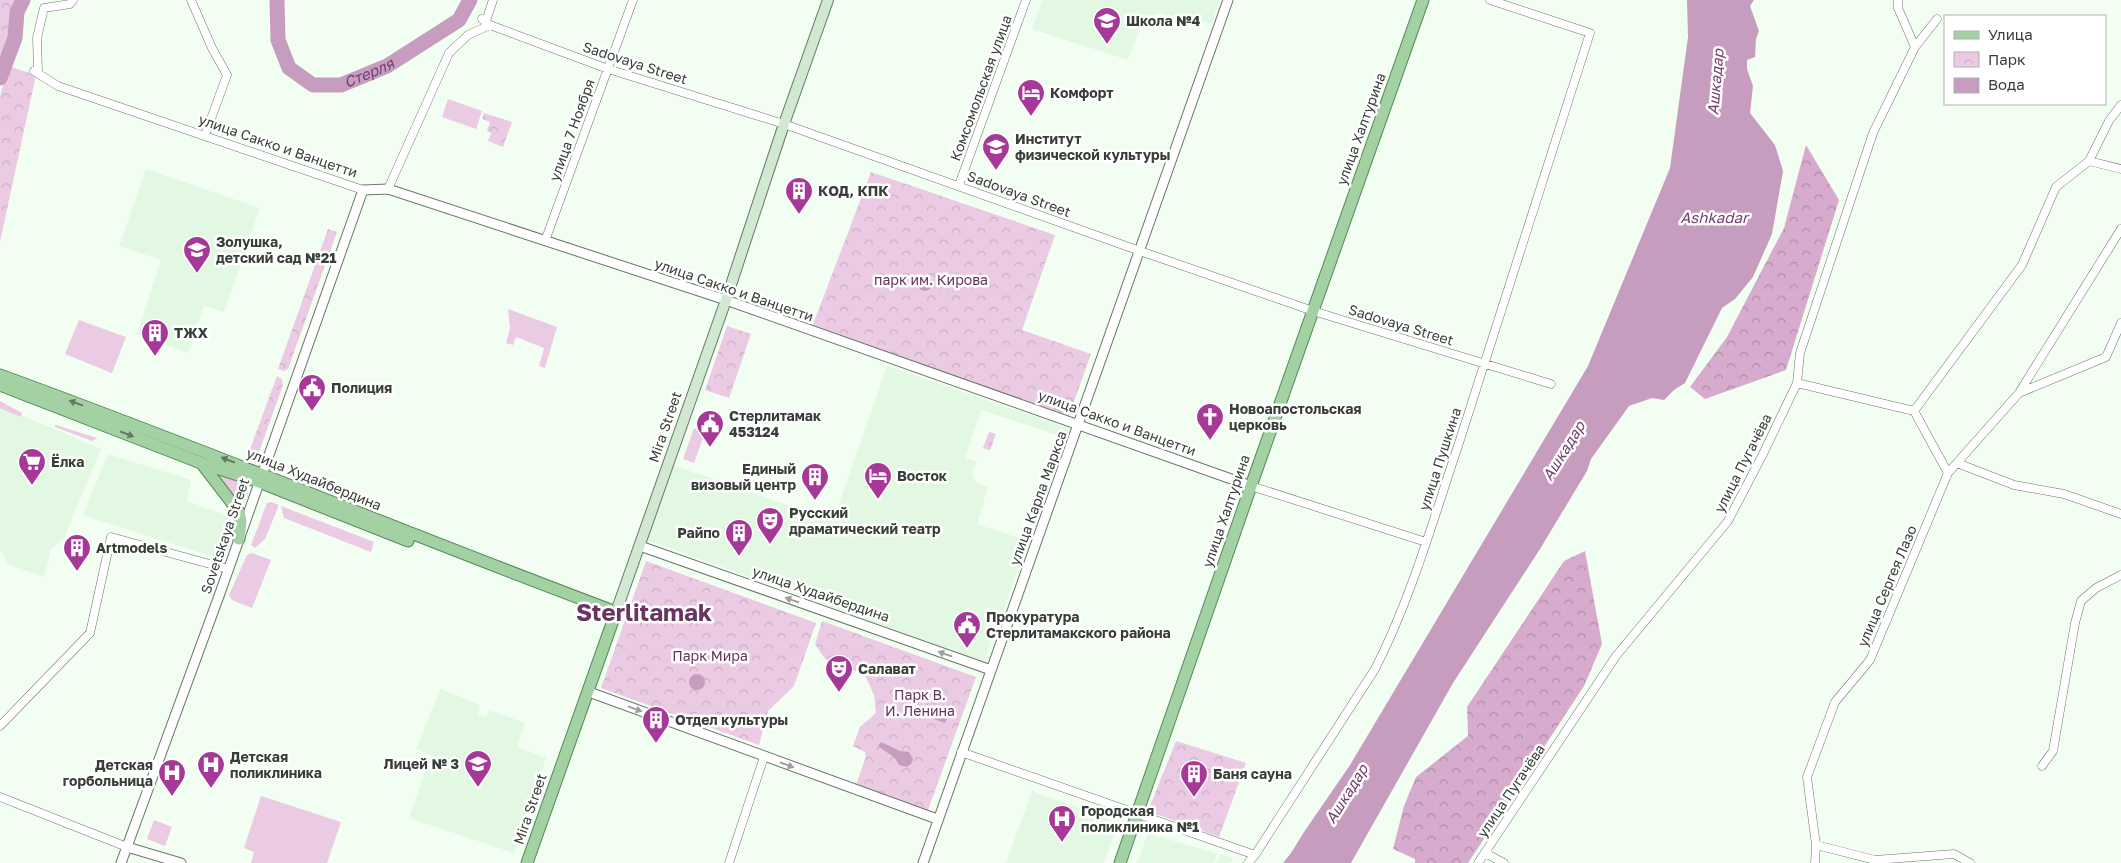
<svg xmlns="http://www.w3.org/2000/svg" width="2121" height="863" viewBox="0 0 2121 863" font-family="'Golos Text',sans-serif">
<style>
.built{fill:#e2f8e2;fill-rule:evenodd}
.grass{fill:#ebcae4}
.forest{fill:url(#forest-crowns)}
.park{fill:url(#park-crowns)}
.water{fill:#c79dbf}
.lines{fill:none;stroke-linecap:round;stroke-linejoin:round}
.river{stroke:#c79dbf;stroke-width:15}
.minor-casing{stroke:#697769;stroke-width:9}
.tertiary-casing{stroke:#697769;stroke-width:11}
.secondary-casing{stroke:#697769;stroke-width:12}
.primary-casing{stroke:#558a57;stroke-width:13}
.minor{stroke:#fff;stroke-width:8}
.tertiary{stroke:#fff;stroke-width:9}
.secondary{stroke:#d1e8d1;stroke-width:10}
.primary{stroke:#a3d1a4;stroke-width:11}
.oneway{fill:#637963}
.oneway2{fill:#9c9f9c}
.labels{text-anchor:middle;stroke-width:5;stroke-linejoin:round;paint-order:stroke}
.poi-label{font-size:14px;font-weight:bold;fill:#383f38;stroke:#fff;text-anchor:start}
.street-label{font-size:14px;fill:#383f38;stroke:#fff}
.park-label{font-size:14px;fill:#66325e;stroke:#fff}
.water-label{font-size:15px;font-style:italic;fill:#76406e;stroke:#fff}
.town-label{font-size:24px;font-weight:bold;fill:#6a3462;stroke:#fff}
</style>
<defs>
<pattern id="forest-crowns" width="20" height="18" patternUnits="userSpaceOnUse" patternTransform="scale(1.25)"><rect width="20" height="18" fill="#d6abcd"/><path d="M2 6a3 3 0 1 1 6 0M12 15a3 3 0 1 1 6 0" fill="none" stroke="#af8da7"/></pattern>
<pattern id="park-crowns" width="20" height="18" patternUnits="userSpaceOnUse" patternTransform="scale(1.25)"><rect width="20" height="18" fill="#ebcae4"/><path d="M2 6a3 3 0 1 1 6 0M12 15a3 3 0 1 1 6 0" fill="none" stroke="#caafc4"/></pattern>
</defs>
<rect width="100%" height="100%" fill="#f2fef1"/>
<path class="built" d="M 1042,0 L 1219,0 L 1212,24 L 1159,13 L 1144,17 L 1128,60 L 1032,29 Z
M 146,169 L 260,208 L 224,312 L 204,306 L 188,353 L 137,334 L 161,260 L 119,246 Z
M 887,366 L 1069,428 L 984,662 L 647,540 L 673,465 L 833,521 ZM 981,410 L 1061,436 L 1025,540 L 977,524 L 988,487 L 976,483 L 972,474 L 977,461 L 965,458 Z
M 0,406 L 101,449 L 64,538 L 51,549 L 44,577 L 8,564 L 0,549 Z
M 108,454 L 191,480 L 187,501 L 238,520 L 220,559 L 83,515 Z
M 440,689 L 480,705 L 478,714 L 486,717 L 489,710 L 525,723 L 517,747 L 546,758 L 514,853 L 409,818 L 431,755 L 416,749 Z
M 1032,791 L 1118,823 L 1104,863 L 1006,863 Z
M 1148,833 L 1217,854 L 1214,863 L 1137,863 Z
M 1220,854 L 1233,858 L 1231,863 L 1217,863 Z"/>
<path class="grass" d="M 448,99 L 482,111 L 476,129 L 442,117 Z
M 508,309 L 557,327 L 545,368 L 539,366 L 544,348 L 516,337 L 513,345 L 506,343 L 510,328 Z
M 79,320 L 126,337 L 112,373 L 65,354 Z
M 0,401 L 22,413 L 21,417 L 0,408 Z
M 55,425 L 56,425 L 97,438 L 92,441 L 55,427 Z
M 694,428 L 705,432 L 694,463 L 683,459 Z
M 216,473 L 245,485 L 248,493 L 244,503 L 239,503 Z
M 271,502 L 279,505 L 265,539 L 255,548 L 251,545 L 267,503 Z
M 281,506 L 374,542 L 371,552 L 284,518 Z
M 252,553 L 271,560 L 252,608 L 232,600 L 229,595 L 247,555 Z
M 261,796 L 341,822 L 327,863 L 251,863 L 254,852 L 244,848 Z
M 154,820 L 172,827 L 165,846 L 147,839 Z"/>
<path class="forest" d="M 1806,145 L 1839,200 L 1786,370 L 1705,399 L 1690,387 L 1727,337 L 1784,228 Z
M 1585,551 L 1602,644 L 1584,686 L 1468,863 L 1415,863 L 1415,859 L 1393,849 L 1404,806 L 1416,777 L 1468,736 L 1467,707 L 1564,561 Z"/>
<path class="park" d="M 0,0 L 18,0 L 14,10 L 11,37 L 0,68 Z
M 8,66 L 36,75 L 0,242 L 0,96 Z
M 484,113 L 512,122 L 503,147 L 488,141 L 491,133 L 487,131 L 490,122 L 482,119 Z
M 871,172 L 1055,235 L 1022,330 L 1091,354 L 1069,416 L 812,327 Z
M 328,229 L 337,232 L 288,369 L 284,371 L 278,369 Z
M 727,326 L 751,334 L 729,398 L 705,390 Z
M 277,376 L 282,379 L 283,385 L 255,463 L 246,460 Z
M 989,432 L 996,434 L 990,450 L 983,448 Z
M 646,561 L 816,623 L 794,686 L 768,711 L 759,745 L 601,688 Z
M 822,621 L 976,677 L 927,813 L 855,788 L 866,756 L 865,752 L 853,746 L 860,727 L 876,713 L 874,695 L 865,675 L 825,659 L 815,644 Z
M 1176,741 L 1246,763 L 1219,837 L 1148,811 Z"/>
<path class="water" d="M 1687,0 L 1754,0 L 1750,6 L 1759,31 L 1756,39 L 1755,57 L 1747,60 L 1747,69 L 1753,86 L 1750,113 L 1775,145 L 1783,171 L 1772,234 L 1753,277 L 1735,299 L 1722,308 L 1685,383 L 1674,390 L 1664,400 L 1652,398 L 1629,406 L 1591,459 L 1587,471 L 1540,549 L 1453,683 L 1351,863 L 1283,863 L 1291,853 L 1304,832 L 1350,765 L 1588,366 L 1670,168 L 1688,37 Z
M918 284a7 7 0 1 1 14 0a7 7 0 1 1-14 0Z
M689 682a8 8 0 1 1 16 0a8 8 0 1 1-16 0Z
M 939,708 L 950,712 L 945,723 L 934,719 Z
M 881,742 L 900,751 L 909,752 L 913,759 L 911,764 L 907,767 L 899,765 L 895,758 L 878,746 Z"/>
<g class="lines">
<g class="river">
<path id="s1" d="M 277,0 L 278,40 L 289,68 L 313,85 L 341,85 L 387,66 L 459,20 L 470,0"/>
<path d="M 0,78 L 15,38 L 17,12 L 23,0"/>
</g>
<defs>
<path id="minor" d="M 191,0 L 212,48 L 227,75 L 205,135
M 1898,0 L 1898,8 L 1915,47
M 482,19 L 490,25 L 608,69 L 784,124 L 1140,251 L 1313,311 L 1551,384
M 486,21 L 493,0
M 34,71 L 58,86 L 363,190
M 38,73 L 37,38 L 44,8 L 70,4 L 73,0
M 2089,161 L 2121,169
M 959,185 L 1026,0
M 388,189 L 449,53 L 468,35 L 490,25
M 545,241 L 633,0
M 1797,383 L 1914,411 L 1948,473
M 2019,393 L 2106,357 L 2121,323
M 1914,411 L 2022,265 L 2056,187 L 2089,161 L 2109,121 L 2121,105
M 1957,463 L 2014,485 L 2064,494 L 2121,514
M 1251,486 L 1426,542
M 0,726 L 90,633 L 111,537 L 228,569
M 961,752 L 1255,855
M 2042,766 L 2053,751 L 2075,623 L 2081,601 L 2096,588 L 2121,575
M 0,797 L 127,847
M 1816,845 L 1875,860 L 1954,854 L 1970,863
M 1485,853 L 1504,863
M 729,863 L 764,757
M 1248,863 L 1255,855 L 1375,669 C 1411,599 1434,517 1459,443 C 1504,306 1547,169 1590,33 L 1490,0
M 1478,863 L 1616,656 L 1728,521 L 1762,456 L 1797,383 L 1800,353 L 1873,133 L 1915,47 L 1937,19
M 1815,863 L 1816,845 L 1807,777 L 1835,702 L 1870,660 L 1948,473 L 2019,393 L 2121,229"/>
<path id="tertiary" d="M 640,546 L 991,670
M 589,692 L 937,819
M 127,847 L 181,863
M 121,863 L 219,596 L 363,190 L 388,189 L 726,300 L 1251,486
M 923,863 L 1228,0"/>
<path id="secondary" d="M 616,612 L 726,300 L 784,124 L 828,0"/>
<path id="primary" d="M 0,375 C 207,450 410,535 616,612 L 527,863
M 0,385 L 201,463 L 259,482 L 408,541
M 202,464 L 239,512 L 241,521 L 239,539
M 1120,863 L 1251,486 L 1423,0"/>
</defs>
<use href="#minor" class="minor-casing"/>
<use href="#tertiary" class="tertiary-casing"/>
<use href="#secondary" class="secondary-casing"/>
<use href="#primary" class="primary-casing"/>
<use href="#minor" class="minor"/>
<use href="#tertiary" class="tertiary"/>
<use href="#secondary" class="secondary"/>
<use href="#primary" class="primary"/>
</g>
<defs><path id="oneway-solid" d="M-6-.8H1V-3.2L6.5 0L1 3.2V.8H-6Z" transform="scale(1.25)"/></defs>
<g class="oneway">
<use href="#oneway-solid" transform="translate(76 403) rotate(-160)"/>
<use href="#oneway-solid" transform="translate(127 434) rotate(21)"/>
<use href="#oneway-solid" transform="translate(228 460) rotate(-159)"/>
</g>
<g class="oneway2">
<use href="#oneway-solid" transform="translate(792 600) rotate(-161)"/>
<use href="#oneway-solid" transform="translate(945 654) rotate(-161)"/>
<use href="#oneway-solid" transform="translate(635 709) rotate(20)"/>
<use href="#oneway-solid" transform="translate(787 765) rotate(20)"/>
</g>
<defs>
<symbol id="school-pin" viewBox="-11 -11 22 30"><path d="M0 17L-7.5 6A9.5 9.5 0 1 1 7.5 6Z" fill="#a63998" stroke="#fff"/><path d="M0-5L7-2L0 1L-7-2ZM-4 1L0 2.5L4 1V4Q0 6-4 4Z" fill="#fff"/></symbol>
<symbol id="hotel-pin" viewBox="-11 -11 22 30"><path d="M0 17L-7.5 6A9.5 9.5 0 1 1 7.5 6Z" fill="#a63998" stroke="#fff"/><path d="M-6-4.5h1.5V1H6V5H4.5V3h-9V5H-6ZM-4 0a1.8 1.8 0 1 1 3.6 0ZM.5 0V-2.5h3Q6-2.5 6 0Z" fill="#fff"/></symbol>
<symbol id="university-pin" viewBox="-11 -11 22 30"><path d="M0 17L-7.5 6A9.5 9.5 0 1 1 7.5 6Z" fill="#a63998" stroke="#fff"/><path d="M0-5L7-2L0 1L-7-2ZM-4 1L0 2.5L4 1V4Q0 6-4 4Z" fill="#fff"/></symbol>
<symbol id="building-pin" viewBox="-11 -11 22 30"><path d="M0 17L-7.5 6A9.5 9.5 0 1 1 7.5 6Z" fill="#a63998" stroke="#fff"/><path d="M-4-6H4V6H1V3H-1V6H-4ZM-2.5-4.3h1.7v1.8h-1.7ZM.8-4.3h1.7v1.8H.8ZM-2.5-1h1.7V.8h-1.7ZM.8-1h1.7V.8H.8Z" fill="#fff"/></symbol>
<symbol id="civic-pin" viewBox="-11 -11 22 30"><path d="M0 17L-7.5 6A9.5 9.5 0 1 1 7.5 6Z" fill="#a63998" stroke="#fff"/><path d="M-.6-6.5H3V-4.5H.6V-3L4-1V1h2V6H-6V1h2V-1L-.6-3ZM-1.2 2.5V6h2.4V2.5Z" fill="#fff"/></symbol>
<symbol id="church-pin" viewBox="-11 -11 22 30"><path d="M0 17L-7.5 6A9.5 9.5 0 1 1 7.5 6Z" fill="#a63998" stroke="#fff"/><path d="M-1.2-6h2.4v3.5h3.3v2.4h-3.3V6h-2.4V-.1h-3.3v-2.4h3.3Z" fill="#fff"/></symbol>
<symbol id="supermarket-pin" viewBox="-11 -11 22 30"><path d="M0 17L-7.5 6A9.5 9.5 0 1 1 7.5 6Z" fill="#a63998" stroke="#fff"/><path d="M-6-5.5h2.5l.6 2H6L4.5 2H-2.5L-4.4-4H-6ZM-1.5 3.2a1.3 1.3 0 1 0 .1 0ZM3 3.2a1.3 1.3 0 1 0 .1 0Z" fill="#fff"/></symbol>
<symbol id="theatre-pin" viewBox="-11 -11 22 30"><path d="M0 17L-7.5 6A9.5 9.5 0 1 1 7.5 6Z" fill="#a63998" stroke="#fff"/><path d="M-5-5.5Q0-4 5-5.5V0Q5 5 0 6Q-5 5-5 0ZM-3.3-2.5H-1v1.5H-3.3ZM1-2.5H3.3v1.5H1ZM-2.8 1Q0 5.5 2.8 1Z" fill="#fff"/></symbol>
<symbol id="hospital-pin" viewBox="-11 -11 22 30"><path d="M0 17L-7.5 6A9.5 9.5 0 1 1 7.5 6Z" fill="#a63998" stroke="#fff"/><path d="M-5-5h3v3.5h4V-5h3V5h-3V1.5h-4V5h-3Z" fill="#fff"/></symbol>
</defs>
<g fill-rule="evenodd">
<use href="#school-pin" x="1091" y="5" width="32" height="43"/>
<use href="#hotel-pin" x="1015" y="77" width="32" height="43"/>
<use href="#university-pin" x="980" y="131" width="32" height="43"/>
<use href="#building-pin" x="783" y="175" width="32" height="43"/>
<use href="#school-pin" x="181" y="234" width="32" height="43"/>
<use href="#building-pin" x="139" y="317" width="32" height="43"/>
<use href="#civic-pin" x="296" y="372" width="32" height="43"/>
<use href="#church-pin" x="1194" y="401" width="32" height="43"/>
<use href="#civic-pin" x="694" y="408" width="32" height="43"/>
<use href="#supermarket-pin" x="16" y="446" width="32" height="43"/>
<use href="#hotel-pin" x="862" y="460" width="32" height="43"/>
<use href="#building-pin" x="799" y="461" width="32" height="43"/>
<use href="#theatre-pin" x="754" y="505" width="32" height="43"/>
<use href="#building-pin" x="723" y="517" width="32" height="43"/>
<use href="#building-pin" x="61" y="532" width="32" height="43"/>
<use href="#civic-pin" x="951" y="609" width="32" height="43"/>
<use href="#theatre-pin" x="823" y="653" width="32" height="43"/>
<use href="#building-pin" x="640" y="704" width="32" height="43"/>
<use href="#school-pin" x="462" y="748" width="32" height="43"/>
<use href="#hospital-pin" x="195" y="749" width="32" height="43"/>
<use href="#hospital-pin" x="156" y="757" width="32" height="43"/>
<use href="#building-pin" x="1178" y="758" width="32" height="43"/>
<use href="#hospital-pin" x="1046" y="803" width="32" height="43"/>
</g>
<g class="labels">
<g class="poi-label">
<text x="1126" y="26">Школа №4</text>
<text x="1050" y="98">Комфорт</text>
<text x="1015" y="144">Институт<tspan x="1015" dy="16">физической культуры</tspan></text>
<text x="818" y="196">КОД, КПК</text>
<text x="216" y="247">Золушка,<tspan x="216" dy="16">детский сад №21</tspan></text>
<text x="174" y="338">ТЖХ</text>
<text x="331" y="393">Полиция</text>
<text x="1229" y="414">Новоапостольская<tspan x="1229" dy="16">церковь</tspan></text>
<text x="729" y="421">Стерлитамак<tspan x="729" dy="16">453124</tspan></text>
<text x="51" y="467">Ёлка</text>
<text x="796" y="474" text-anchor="end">Единый<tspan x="796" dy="16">визовый центр</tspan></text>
<text x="897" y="481">Восток</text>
<text x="789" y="518">Русский<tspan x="789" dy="16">драматический театр</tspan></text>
<text x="720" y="538" text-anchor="end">Райпо</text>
<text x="96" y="553">Artmodels</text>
<text x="986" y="622">Прокуратура<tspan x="986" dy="16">Стерлитамакского района</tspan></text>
<text x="858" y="674">Салават</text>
<text x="675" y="725">Отдел культуры</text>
<text x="230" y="762">Детская<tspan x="230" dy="16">поликлиника</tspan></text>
<text x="459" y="769" text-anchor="end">Лицей № 3</text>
<text x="153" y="770" text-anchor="end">Детская<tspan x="153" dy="16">горбольница</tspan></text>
<text x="1213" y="779">Баня сауна</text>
<text x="1081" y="816">Городская<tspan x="1081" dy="16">поликлиника №1</tspan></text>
</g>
<g class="street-label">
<text transform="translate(635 63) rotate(18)" y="5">Sadovaya Street</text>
<text transform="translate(981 88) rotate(-70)" y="5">Комсомольская улица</text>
<text transform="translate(1361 129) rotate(-70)" y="5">улица Халтурина</text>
<text transform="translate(572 130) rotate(-70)" y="5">улица 7 Ноября</text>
<text transform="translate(278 146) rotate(19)" y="5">улица Сакко и Ванцетти</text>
<text transform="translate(1019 194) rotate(20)" y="5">Sadovaya Street</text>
<text transform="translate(734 290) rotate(19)" y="5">улица Сакко и Ванцетти</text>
<text transform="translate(1401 325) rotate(17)" y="5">Sadovaya Street</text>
<text transform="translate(1117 423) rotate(20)" y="5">улица Сакко и Ванцетти</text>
<text transform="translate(665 427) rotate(-71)" y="5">Mira Street</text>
<text transform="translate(1440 459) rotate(-72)" y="5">улица Пушкина</text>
<text transform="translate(1743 463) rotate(-63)" y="5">улица Пугачёва</text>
<text transform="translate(314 479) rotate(22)" y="5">улица Худайбердина</text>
<text transform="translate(1038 498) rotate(-70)" y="5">улица Карла Маркса</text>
<text transform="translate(1226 511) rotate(-71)" y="5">улица Халтурина</text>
<text transform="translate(225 536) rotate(-71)" y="5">Sovetskaya Street</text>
<text transform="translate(1887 586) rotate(-67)" y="5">улица Сергея Лазо</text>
<text transform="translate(821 594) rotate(19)" y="5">улица Худайбердина</text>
<text transform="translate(1511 791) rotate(-56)" y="5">улица Пугачёва</text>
<text transform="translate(530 809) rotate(-71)" y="5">Mira Street</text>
</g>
<g class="park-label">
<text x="931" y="285">парк им. Кирова</text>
<text x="710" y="661">Парк Мира</text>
<text x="920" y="700">Парк В.<tspan x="920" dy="16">И. Ленина</tspan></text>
</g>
<g class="water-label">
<text dy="5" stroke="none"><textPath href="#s1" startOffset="158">Стерля</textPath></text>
<text transform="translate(1716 82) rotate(-85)" y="5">Ашкадар</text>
<text x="1714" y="223">Ashkadar</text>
<text transform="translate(1564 451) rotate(-58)" y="5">Ашкадар</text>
<text transform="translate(1347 794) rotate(-58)" y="5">Ашкадар</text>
</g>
<g class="town-label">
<text x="644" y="621">Sterlitamak</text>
</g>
</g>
<rect x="1944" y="15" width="162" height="90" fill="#ffffff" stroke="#afb2af"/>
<rect x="1954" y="31" width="25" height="8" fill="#a3d1a4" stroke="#afb2af"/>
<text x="1988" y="40" font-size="15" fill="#383f38">Улица</text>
<rect x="1954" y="52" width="25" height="15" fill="url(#park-crowns)" stroke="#afb2af"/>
<text x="1988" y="65" font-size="15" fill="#383f38">Парк</text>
<rect x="1954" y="78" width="25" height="15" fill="#c79dbf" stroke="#afb2af"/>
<text x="1988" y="90" font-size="15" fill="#383f38">Вода</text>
</svg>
